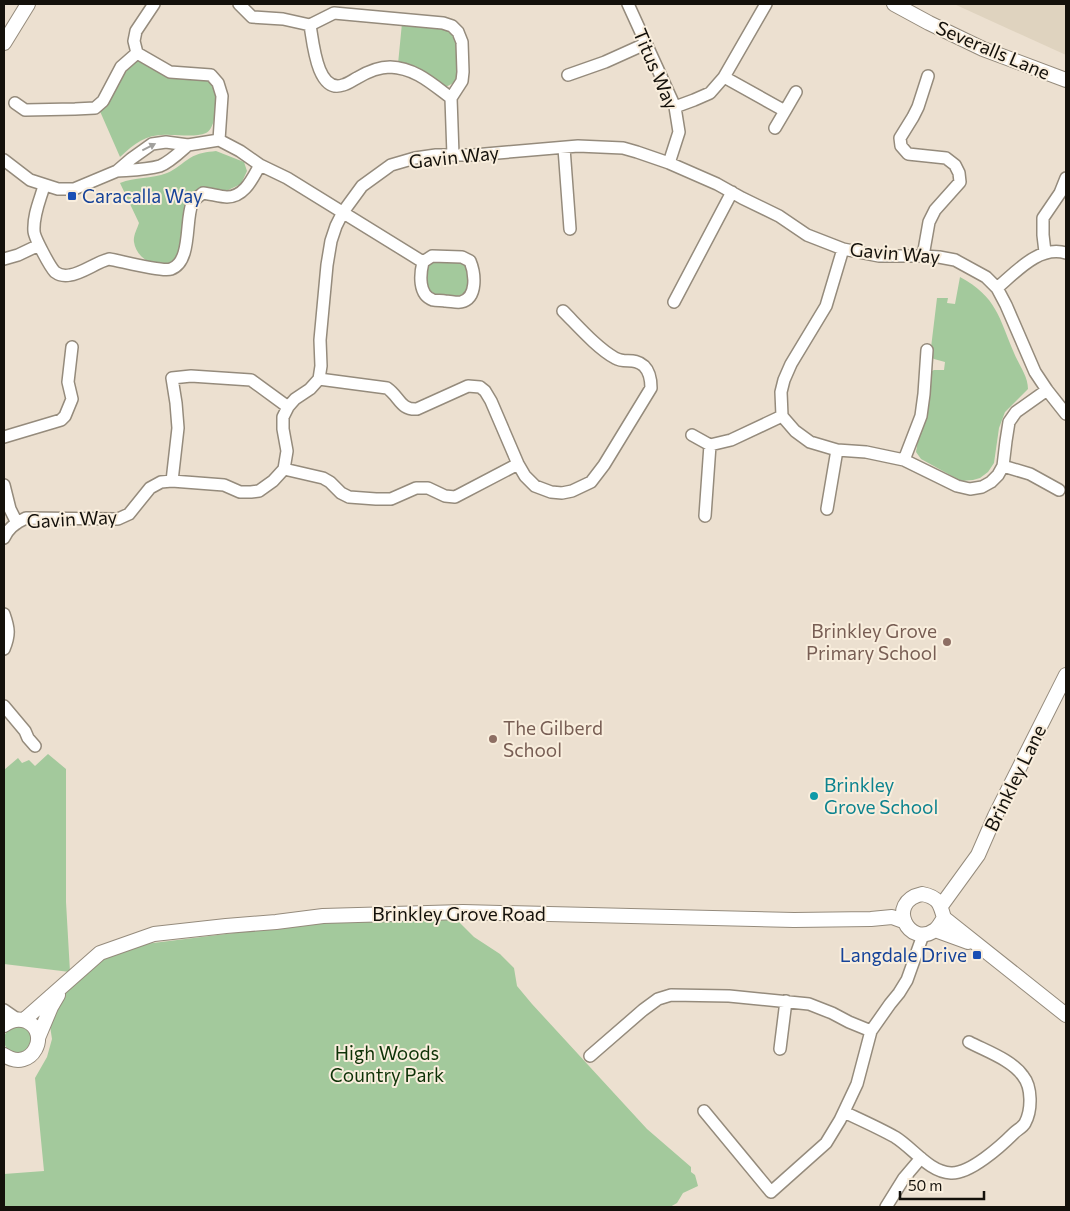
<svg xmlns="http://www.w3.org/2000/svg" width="1070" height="1211" viewBox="0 0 1070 1211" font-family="Commissioner,sans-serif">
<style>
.industrial{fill:#dfd3bf}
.green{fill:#a3c99c}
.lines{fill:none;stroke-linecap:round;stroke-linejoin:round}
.minor-casing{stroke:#958b7c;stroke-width:14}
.tertiary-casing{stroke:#958b7c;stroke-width:16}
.minor{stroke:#fff;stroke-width:11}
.tertiary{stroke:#fff;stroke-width:14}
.oneway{fill:#a1a09d}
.transit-dot{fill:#1a4fb4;stroke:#f9eedd;stroke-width:2}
.education-dot{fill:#8d6e63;stroke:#f9eedd;stroke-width:2}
.culture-dot{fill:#0f9aa8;stroke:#f9eedd;stroke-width:2}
.labels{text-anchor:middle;stroke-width:4;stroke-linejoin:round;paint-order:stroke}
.street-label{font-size:19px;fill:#14110b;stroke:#f9eedd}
.transit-label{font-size:19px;fill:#164399;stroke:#f9eedd;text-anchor:start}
.education-label{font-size:19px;fill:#785e54;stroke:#f9eedd;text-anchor:end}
.culture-label{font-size:19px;fill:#0d838f;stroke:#f9eedd;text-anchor:start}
.park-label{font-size:19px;fill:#0e3207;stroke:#f9eedd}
</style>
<rect width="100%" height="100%" fill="#ece0d0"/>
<path class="industrial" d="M 954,4 L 1066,4 L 1066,55 Z"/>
<path class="green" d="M 402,23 L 447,27 L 456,35 C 458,52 466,82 445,87 L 398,64 Z
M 140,60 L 204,78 C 208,81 214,84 215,89 C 218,98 216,129 206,133 C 197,137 181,135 171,135 C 148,133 136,142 120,157 L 99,109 C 107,97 126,61 140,60 Z
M 216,151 L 244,162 L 247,171 L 241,184 L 226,191 L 203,189 L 177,258 C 175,259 173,262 171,263 C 156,270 136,258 134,242 C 133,236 137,229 139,223 L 120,183 C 135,177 151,179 167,173 C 175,170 182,163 190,158 C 198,153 207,152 216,151 Z
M 432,261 L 462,262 L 468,269 L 470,282 L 465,293 L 456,297 L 437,297 L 428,288 L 425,277 L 426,266 Z
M 960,277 C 997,297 999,318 1014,353 C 1019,365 1028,376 1028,389 L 1005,412 L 999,428 L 994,463 L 988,472 L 980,478 L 973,480 L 961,481 L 921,459 L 916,452 L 918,440 L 927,412 L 928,373 L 934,370 L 944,370 L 945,362 L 934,359 L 930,356 L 937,298 L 948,298 L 947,303 L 955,304 Z
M 48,754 L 66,769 L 66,902 L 70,972 L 4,964 L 4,770 L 18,758 L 22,763 L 29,760 L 35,766 Z
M 440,917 L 447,917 L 458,921 L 474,937 L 500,954 L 514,968 L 517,986 L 532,1004 L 647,1129 L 691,1167 L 691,1172 L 695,1175 L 698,1186 L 683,1193 L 677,1203 L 670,1207 L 4,1207 L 4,1174 L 44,1171 L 35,1078 L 47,1057 L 52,1039 L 50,1026 L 64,993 L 105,956 L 137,945 L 324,922 L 386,920 L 402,921 Z
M4 1040a14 14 0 1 1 28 0a14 14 0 1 1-28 0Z"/>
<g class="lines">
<defs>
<path id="minor" d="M 154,4 L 136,31 L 134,41 L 137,53 L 170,72 L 211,75 L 218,83 L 222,96 L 219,140
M 239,4 L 252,17 L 283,19 L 310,25
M 628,4 L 675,107 L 679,132 L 669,163
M 310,25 L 334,13 L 443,23 L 452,26 L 458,32 L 462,42 L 463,72 L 462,81 L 451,98 L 453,155
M 310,25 C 313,42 317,94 343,85 C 348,84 353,80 357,78 C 367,72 378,67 390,67 C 415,68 431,83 451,98
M 568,75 L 605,62 L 645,44
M 724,77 L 785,111 L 796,92
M 15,103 L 25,110 L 75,109 L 95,108 L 103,101 L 121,67 L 137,53
M 675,107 L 694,100 L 710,93 L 724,77 L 766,4
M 775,128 L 785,111
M 564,148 L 570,229
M 4,160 L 30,180 L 58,189 L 74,189 L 117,171 L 131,159 L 152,144 L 166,142 L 188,145 L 219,140 L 240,151 L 260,165 L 287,178 L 423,262 C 420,274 418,295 433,300 C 437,301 442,300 445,301 C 450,301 457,303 461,302 C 478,298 475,273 470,261 L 462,257 L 432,256 L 423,262
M 117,171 C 131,170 146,170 160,166 C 170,162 180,152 188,145
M 44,186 C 40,200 33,215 34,231 C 34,237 50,267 55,272 C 59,275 65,276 70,275 C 81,274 97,262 109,259 C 121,261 162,272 171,269 C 192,262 185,220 192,204 C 194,199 199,196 203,193 C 211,194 221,197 227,197 C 245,197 253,177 260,165
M 843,249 L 826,306 L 791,364 L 784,380 L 781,392 L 782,416 L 795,431 L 810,442 L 837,450 L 866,452 L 904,460 L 957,486 L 970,489 L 982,487 L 991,482 L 998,475 L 1003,466 L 1006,441 L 1009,422 L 1016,412 L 1047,390
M 1045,252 L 1043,235 L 1043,218 L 1060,193 L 1066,178
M 923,256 L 929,222 L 935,210 L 960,182 L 959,173 L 955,165 L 946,158 L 908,154 L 901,146 L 900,138 L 913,117 L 918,107 L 928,76
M 4,259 L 18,255 L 39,245
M 997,288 C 1016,272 1039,245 1066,253
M 674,302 L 732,192
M 319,379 L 387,388 C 400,397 400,410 417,409 L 468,386 L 480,387 L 485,391 L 491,401 L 518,464 L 525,476 L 535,486 L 551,492 L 562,493 L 572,491 L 591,482 L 604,465 L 651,388 C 651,380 650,372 644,366 C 634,357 625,364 615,358 C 597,348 578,326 563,311
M 692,435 L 710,445 L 731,440 L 782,416
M 4,437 L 61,420 L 65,416 L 72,399 L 68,382 L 72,347
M 904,460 L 921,416 L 924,394 L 927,350
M 1003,466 L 1030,474 L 1059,490
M 284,469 L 323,478 L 330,482 L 341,493 L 349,497 L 376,499 L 391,499 L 416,488 L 428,488 L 445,496 L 455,497 L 518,464
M 172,481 L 178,428 L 176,403 L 172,378 L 191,376 L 251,380 L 288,407
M 4,485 L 10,509 L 17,523
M 827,509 L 837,450
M 705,516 L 710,445
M 4,538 C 8,528 17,522 26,518 L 118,519 L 129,514 L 150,488 L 161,482 L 172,481 L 224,485 L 240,492 L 251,492 L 259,491 L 273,481 L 284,469 L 287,451 L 283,429 L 283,417 L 288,407 L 295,399 L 310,389 L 319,379 L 321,366 L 320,340 L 327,265 L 331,241 L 336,226 L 343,212 L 362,186 L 391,165 L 415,158 L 436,155 L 474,155 L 578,146 L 623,148 L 637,152 L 669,163 L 717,184 L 742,198 L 779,216 L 807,235 L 843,249 L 879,256 L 923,256 L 939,257 L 955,260 L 986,277 L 997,288 L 1006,305 L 1035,372 L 1047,390 L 1066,414
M 4,614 C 9,628 10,635 4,649
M 4,706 L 25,731 L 28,738 L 35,746
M 4,1010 L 17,1019
M 780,1049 L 786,1001
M 590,1056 L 643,1010 L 658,999 L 671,995 L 729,996 L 809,1004 L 832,1013 L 849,1022 L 871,1031
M 704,1111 L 771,1192 L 826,1143 L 840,1120 L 857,1084 L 871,1031 L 890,1004 L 899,993 L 907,980 L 923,935
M 844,1112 C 861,1120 879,1128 895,1137 C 913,1148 929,1172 951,1173 C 970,1174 1001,1146 1014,1133 C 1017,1130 1023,1127 1025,1123 C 1032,1110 1032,1087 1023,1076 C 1012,1060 986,1051 969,1042
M 886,1207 L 904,1178 L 921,1158"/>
<path id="tertiary" d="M 894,4 L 929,23 L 983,49 L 1066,80
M 4,43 L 28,4
M 922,894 C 938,897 940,903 944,918 C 941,922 939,927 935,930 C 909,949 885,902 922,894 Z
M 941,906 L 978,855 L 995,816 L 1066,675
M 944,918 L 1066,1015
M 935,930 L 968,942
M 24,1020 L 100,953 L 154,934 L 226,926 L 276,922 L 323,916 L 463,912 L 794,920 L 871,919 L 892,917 L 903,921
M 4,1025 C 11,1020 18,1018 26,1021 C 52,1032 32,1074 4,1055
M 38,1038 L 51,1007 L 58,995"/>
</defs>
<use href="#minor" class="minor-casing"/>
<use href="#tertiary" class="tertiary-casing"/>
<use href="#minor" class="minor"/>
<use href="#tertiary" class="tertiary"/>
</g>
<defs><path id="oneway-solid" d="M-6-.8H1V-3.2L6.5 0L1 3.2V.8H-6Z" transform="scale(1.25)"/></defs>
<use class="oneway" href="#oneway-solid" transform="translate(149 147) rotate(-27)"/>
<g class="transit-dot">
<rect x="67" y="191" width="10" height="10" rx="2.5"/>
<rect x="972" y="950" width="10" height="10" rx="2.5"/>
</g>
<g class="education-dot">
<circle cx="947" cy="642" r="5"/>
<circle cx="493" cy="739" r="5"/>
</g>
<circle class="culture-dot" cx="814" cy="796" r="5"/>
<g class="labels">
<g class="street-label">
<text transform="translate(993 50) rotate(23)" y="7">Severalls Lane</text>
<text transform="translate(656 69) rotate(67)" y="7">Titus Way</text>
<text transform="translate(454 157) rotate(-6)" y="7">Gavin Way</text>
<text transform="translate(895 253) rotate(5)" y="7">Gavin Way</text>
<text transform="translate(72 519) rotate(-3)" y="7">Gavin Way</text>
<text transform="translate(1015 778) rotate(-64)" y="7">Brinkley Lane</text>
<text x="459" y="921">Brinkley Grove Road</text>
</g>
<g class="transit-label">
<text x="82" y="203">Caracalla Way</text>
<text x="967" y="962" text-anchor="end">Langdale Drive</text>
</g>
<g class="education-label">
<text x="937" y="638">Brinkley Grove<tspan x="937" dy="22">Primary School</tspan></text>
<text x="503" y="735" text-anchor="start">The Gilberd<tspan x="503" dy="22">School</tspan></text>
</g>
<g class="culture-label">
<text x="824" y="792">Brinkley<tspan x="824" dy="22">Grove School</tspan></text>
</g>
<g class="park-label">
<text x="387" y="1060">High Woods<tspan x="387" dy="22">Country Park</tspan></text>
</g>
</g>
<rect width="1070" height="1211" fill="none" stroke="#14110b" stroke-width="10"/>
<path d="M900 1191v8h84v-8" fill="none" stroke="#14110b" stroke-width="2.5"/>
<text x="908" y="1191" font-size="15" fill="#14110b" stroke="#f9eedd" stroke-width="4" paint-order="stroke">50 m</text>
</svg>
